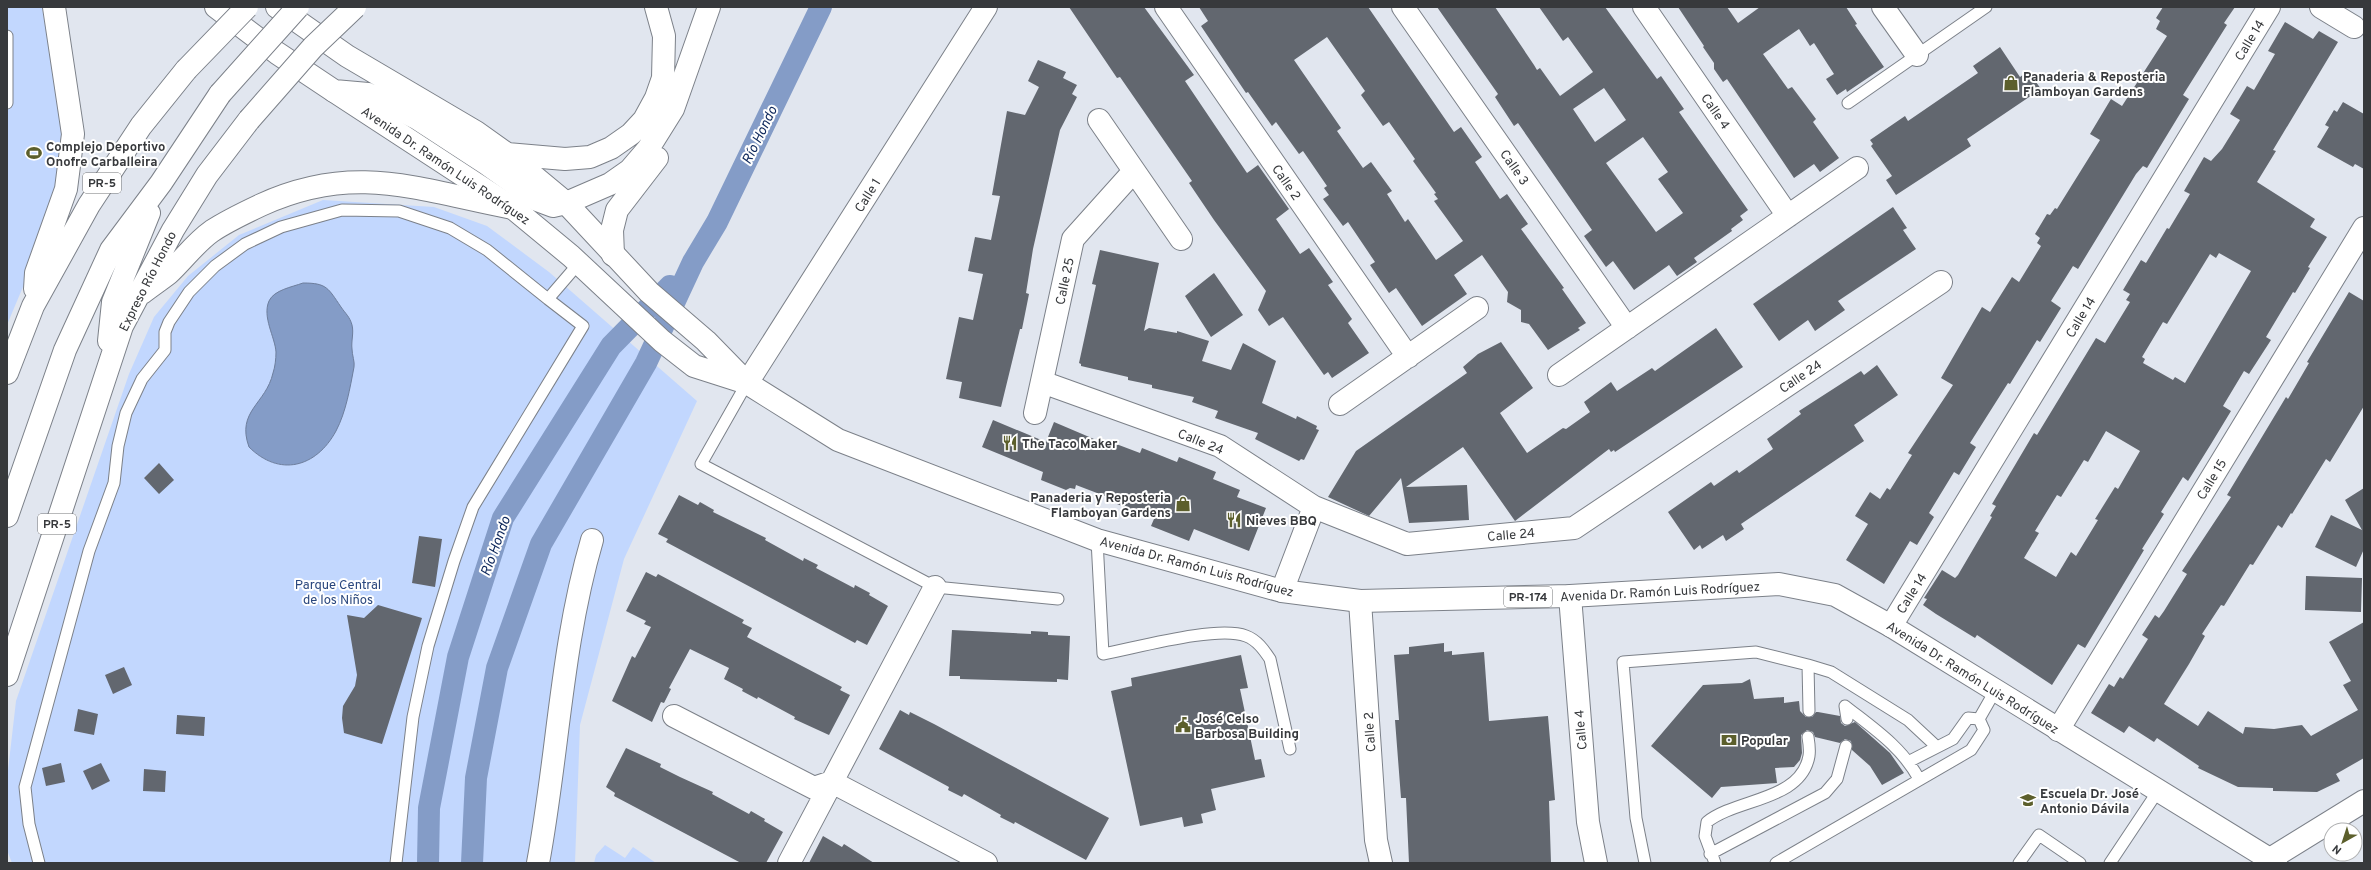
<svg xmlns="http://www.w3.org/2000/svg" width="2371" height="870" viewBox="0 0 2371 870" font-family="Overpass,sans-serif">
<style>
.green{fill:#c2d7fe}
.water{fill:#849cc7;stroke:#6d7e9d}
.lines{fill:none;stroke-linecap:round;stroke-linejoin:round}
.canal{stroke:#849cc7;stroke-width:22}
.building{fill:#62676f;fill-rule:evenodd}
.lane-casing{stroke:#7c8189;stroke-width:13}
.street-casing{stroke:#7c8189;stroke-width:24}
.secondary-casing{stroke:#7c8189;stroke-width:24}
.primary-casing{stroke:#7c8189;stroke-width:24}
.highway-casing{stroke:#7c8189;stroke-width:24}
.lane{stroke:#fff;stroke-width:11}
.street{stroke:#fff;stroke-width:22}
.secondary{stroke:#fff;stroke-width:22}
.primary{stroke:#fff;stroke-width:22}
.highway{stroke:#fff;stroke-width:22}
.highway-bridge-casing{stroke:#7c8189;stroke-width:24;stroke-linecap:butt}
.highway-bridge{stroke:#fff;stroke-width:22}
.labels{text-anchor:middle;stroke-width:4;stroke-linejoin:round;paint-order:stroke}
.shield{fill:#fff;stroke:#737476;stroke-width:1}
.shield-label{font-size:12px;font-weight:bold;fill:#37393c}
.street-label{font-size:13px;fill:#37393c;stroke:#fff}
.poi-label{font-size:13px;font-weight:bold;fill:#37393c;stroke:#fff;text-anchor:start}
.park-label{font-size:13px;fill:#29467d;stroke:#fff}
.water-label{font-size:14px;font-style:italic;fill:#0c265a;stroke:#fff}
</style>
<rect width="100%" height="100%" fill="#e1e6ef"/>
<path class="green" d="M 7,7 L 42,7 C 49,54 68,127 61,173 C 54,222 26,278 7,325 Z
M 323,200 L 434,207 L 487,226 L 549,272 L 697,401 L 624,559 L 580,725 L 575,863 L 12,863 L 7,850 L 7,779 L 16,701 L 129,374 L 154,317 L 188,276 L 239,235 Z
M 605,845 L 625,858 L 633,847 L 656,863 L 594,863 L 596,855 Z"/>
<path class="water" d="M 303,283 C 327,283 328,288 341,307 C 345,313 350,317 352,325 C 354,333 351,341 352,349 C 352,355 355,362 354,367 C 350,388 346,412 336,431 C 316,468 279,477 249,447 C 236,411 266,404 273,373 C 275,367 276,359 276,352 C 275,337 262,317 269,301 C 274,290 292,287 303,283 Z"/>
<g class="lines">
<path class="canal" d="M 428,863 L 429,808 L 458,657 L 503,518 L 611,346 L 670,286
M 472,863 L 476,778 L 497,668 L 541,544 L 646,363 L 693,262 L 717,222 L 821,7"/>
</g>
<path class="building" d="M 1069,7 L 1144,7 L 1194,75 L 1185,81 L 1247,173 L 1258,165 L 1289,209 L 1276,219 L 1300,254 L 1309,248 L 1333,282 L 1328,285 L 1352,319 L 1348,323 L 1369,353 L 1332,378 L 1328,372 L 1324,375 L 1283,317 L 1269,326 L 1258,310 L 1266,291 L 1214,220 L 1189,183 L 1192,181 L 1120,77 L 1117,78 Z
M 1199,7 L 1368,7 L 1454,132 L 1461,127 L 1482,157 L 1475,162 L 1500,199 L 1507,194 L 1528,224 L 1521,229 L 1564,288 L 1562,289 L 1586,323 L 1578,328 L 1580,330 L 1548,350 L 1529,324 L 1521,322 L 1521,310 L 1507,302 L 1508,292 L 1482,255 L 1454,275 L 1467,294 L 1422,326 L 1396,288 L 1389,293 L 1370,265 L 1375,262 L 1348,222 L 1343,226 L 1323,199 L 1329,195 L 1324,188 L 1327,186 L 1303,151 L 1299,154 L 1276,122 L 1272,126 L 1248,92 L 1246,93 L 1201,26 L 1208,21 ZM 1327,37 L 1365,91 L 1361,95 L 1383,126 L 1389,122 L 1415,159 L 1413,161 L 1436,193 L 1434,194 L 1438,199 L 1434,201 L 1463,241 L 1436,260 L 1408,219 L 1405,222 L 1387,194 L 1392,191 L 1371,162 L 1363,168 L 1337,131 L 1341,128 L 1294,60 Z
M 1437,7 L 1495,7 L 1534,65 L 1537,70 L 1540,68 L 1560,96 L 1593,72 L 1568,37 L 1563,41 L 1539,7 L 1605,7 L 1657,79 L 1661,76 L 1684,109 L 1679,112 L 1748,210 L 1740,216 L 1743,220 L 1731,229 L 1732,231 L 1694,258 L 1697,262 L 1677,276 L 1669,265 L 1634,290 L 1613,261 L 1606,267 L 1584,236 L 1592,230 L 1518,123 L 1514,126 L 1495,97 L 1498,94 ZM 1604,88 L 1626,120 L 1595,142 L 1573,109 ZM 1643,137 L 1668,172 L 1658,179 L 1683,213 L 1656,232 L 1606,163 Z
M 1678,7 L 1727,7 L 1738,23 L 1760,7 L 1846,7 L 1857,24 L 1855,25 L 1884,67 L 1847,92 L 1846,89 L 1837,95 L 1826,79 L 1834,74 L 1814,43 L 1810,46 L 1799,29 L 1763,54 L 1788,89 L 1792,87 L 1816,119 L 1813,122 L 1839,158 L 1820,172 L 1814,164 L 1794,178 L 1727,79 L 1723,82 L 1714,69 L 1714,63 L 1703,47 L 1704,46 Z
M 2163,7 L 2235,7 L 2224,23 L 2227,25 L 2183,95 L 2189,99 L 2147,168 L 2143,166 L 2136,174 L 2078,269 L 2073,266 L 2051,301 L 2061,308 L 2040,342 L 2037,340 L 2010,384 L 2008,383 L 1970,443 L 1976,447 L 1959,475 L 1954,472 L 1929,513 L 1934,517 L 1917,545 L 1910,541 L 1884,584 L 1846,560 L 1868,524 L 1855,516 L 1870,492 L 1880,499 L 1887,488 L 1890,490 L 1912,455 L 1908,453 L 1953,385 L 1941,378 L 1982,307 L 1990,312 L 2012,277 L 2019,282 L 2041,246 L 2037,243 L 2040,238 L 2035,234 L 2047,214 L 2050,215 L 2055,208 L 2057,209 L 2100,140 L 2090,134 L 2111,99 L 2122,106 L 2167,36 L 2156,29 L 2160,21 L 2156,18 Z
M 2285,22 L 2313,39 L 2319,31 L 2338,42 L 2273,150 L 2276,151 L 2257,182 L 2315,219 L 2310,227 L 2327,237 L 2308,267 L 2310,268 L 2295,293 L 2293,292 L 2266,337 L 2271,340 L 2249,374 L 2244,371 L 2223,406 L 2231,411 L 2211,444 L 2188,481 L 2183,477 L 2161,512 L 2164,514 L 2142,549 L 2144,550 L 2085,648 L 2078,644 L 2052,685 L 1977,635 L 1975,638 L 1936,614 L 1923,605 L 1927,599 L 1924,598 L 1942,570 L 1955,578 L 1958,575 L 1992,517 L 1990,516 L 1996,506 L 1992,504 L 2034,433 L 2037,435 L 2096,338 L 2105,343 L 2130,302 L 2126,300 L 2130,294 L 2123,290 L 2141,260 L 2146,263 L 2167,228 L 2169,229 L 2190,194 L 2184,191 L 2204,157 L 2211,161 L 2222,149 L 2240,120 L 2230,114 L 2247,86 L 2254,90 L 2275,54 L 2268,51 ZM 2219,253 L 2251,271 L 2185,383 L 2175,377 L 2173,380 L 2143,363 L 2145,359 L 2142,357 L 2163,322 L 2167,324 L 2210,254 L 2216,258 ZM 2106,431 L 2140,451 L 2118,489 L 2115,487 L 2095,519 L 2098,520 L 2076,556 L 2071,552 L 2056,577 L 2024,558 L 2039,533 L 2035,531 L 2057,495 L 2061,497 L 2084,460 L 2088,462 Z
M 2000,47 L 2020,77 L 2028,71 L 2041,89 L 1967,139 L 1971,146 L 1896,195 L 1886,180 L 1892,176 L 1871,146 L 1873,144 L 1870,140 L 1905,116 L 1908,121 L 1978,73 L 1973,66 Z
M 1038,60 L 1066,72 L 1063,78 L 1077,85 L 1072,94 L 1077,97 L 1060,130 L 1033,249 L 1026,293 L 1029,294 L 1022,329 L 1020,329 L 1001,407 L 959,398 L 962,382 L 946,379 L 959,317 L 973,320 L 983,274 L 968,271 L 975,237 L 991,240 L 1000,196 L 992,195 L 1007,111 L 1025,115 L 1039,87 L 1028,81 Z
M 2343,102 L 2364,114 L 2364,169 L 2355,164 L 2353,167 L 2317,147 L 2329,127 L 2325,125 L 2334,110 L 2337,112 Z
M 1893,207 L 1907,228 L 1903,230 L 1916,249 L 1838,301 L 1845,310 L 1815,331 L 1808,320 L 1779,341 L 1753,304 Z
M 1100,250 L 1159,263 L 1144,331 L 1149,328 L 1177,333 L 1177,331 L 1209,341 L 1202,361 L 1231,370 L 1243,343 L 1276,361 L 1262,403 L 1296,419 L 1297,416 L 1317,426 L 1316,429 L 1319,430 L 1304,460 L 1301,459 L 1299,461 L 1255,439 L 1258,433 L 1215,418 L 1218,411 L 1192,402 L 1194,397 L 1152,388 L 1152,385 L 1128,380 L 1128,377 L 1081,366 L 1081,364 L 1079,363 L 1096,285 L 1092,284 Z
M 1214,273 L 1243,315 L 1211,337 L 1185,296 Z
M 2349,292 L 2364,301 L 2364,406 L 2330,462 L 2326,459 L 2292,514 L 2291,513 L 2282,528 L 2278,525 L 2253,565 L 2250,564 L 2224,606 L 2221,605 L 2202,634 L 2205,636 L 2189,664 L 2164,704 L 2198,726 L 2208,711 L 2243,734 L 2245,727 L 2274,729 L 2302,725 L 2311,736 L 2358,710 L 2343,685 L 2351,681 L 2329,642 L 2364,622 L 2364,758 L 2336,774 L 2340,781 L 2317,792 L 2273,791 L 2273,788 L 2238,787 L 2198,768 L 2199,766 L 2157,738 L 2154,742 L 2129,726 L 2124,733 L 2091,713 L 2109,684 L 2114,687 L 2120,677 L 2123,679 L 2148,639 L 2142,635 L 2155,615 L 2159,618 L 2164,611 L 2187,574 L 2182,571 L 2231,497 L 2227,495 L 2286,397 L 2288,399 L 2309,363 L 2307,362 Z
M 1716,328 L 1743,367 L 1615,452 L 1614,450 L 1611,452 L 1609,449 L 1515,521 L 1463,447 L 1406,487 L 1467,485 L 1469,520 L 1409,523 L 1401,478 L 1369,516 L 1328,497 L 1356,451 L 1467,373 L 1463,367 L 1478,354 L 1501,342 L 1533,388 L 1500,413 L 1527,453 L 1563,428 L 1566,429 L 1590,412 L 1584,402 L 1611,382 L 1617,391 L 1652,368 L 1655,371 Z
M 1877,365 L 1898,395 L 1854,425 L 1864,441 L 1741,524 L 1744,529 L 1726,541 L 1723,535 L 1702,549 L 1700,545 L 1694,550 L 1668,512 L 1711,482 L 1714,486 L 1737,470 L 1739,473 L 1773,449 L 1767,439 L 1801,414 L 1799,411 L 1861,371 L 1864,375 Z
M 993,420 L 1046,442 L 1054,422 L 1101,442 L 1103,439 L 1140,453 L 1142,448 L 1177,462 L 1179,457 L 1216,472 L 1213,479 L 1240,490 L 1237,497 L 1266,508 L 1249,551 L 1194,529 L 1189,541 L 1151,526 L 1154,519 L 1117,504 L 1118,501 L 1076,485 L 1075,489 L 1070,488 L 1066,490 L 1041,480 L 1043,472 L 982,447 Z
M 159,463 L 174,480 L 159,494 L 144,478 Z
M 2364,488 L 2364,549 L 2356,567 L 2315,547 L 2331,515 L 2362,530 L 2345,500 Z
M 679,495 L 698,505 L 700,502 L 714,510 L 713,512 L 766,538 L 765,540 L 803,561 L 804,558 L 818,565 L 816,568 L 854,588 L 855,585 L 870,593 L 869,595 L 888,606 L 867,645 L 857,640 L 855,643 L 666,542 L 668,539 L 658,534 Z
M 419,536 L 442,539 L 435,587 L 412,583 Z
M 646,572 L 656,577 L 658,574 L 744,620 L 742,623 L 752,628 L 747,637 L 842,687 L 840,690 L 850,695 L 829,735 L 794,719 L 795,717 L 758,697 L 757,699 L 742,691 L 743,689 L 724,679 L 729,668 L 690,649 L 669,688 L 671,689 L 664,703 L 661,702 L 652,722 L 612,701 L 632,656 L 635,658 L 651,627 L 644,624 L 646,621 L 626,611 Z
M 2306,576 L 2362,578 L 2361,612 L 2305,610 Z
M 378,605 L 422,618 L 382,744 L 344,733 L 342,718 L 343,706 L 355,686 L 357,675 L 347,615 L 364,618 Z
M 952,630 L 1031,634 L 1031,631 L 1048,632 L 1048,635 L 1070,636 L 1068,680 L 1057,679 L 1057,682 L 960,679 L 960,676 L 949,676 Z
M 1444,643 L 1444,652 L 1452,651 L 1452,655 L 1484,652 L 1489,721 L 1548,716 L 1555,800 L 1549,801 L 1551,863 L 1409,863 L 1406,798 L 1401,798 L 1395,720 L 1399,720 L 1394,655 L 1409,654 L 1409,647 Z
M 1241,655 L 1248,688 L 1240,689 L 1255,760 L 1261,759 L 1265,777 L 1211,789 L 1216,810 L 1201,814 L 1203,823 L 1184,827 L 1182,817 L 1140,826 L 1111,691 L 1132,686 L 1131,678 Z
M 124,667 L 132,685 L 113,694 L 105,675 Z
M 1750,679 L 1754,699 L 1784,697 L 1784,703 L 1799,701 L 1800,711 L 1806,717 L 1812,717 L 1816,712 L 1818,712 L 1840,716 L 1841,723 L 1845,726 L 1855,722 L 1890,753 L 1904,773 L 1882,785 L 1870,766 L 1852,750 L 1851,741 L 1845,739 L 1840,743 L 1815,737 L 1813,732 L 1807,730 L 1801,735 L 1802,753 L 1800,760 L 1794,767 L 1775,768 L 1777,783 L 1721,787 L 1712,798 L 1651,746 L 1703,685 L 1742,683 Z
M 78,709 L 98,714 L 94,735 L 74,731 Z
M 900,710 L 909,715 L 910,712 L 934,724 L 1109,818 L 1086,860 L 1015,822 L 1014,824 L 1000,817 L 1001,815 L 964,794 L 962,797 L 948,790 L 949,787 L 879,749 Z
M 177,715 L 205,717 L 204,736 L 176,734 Z
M 626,748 L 661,764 L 660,767 L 680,777 L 713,792 L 712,794 L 749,814 L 751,811 L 765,819 L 764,821 L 783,832 L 766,863 L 741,863 L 614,796 L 615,793 L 606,787 Z
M 61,763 L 65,782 L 46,786 L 42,768 Z
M 101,763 L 110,781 L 92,790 L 83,771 Z
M 144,769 L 166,771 L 165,792 L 143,791 Z
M 823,836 L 842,847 L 844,844 L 874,863 L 809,863 Z"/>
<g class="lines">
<defs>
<path id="lane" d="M 7,36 L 7,103
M 1848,103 L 1986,7
M 747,383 L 701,464 L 935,587 L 1058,599
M 1097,540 L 1103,654 C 1136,648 1217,625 1246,636 C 1257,640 1264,650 1270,659 L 1290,749
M 1808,665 L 1809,711
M 1847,719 L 1845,706 C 1873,728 1902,747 1919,779
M 1979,719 L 1995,691
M 1910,761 L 1953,739 L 1968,718 L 1979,719
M 1710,854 L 1825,793 L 1837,779 L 1846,746
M 39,863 L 29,824 L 25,787 L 89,551 L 114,483 L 118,446 L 126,413 L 142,379 L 165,350 L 165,332 L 169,322 L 189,292 L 215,266 L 245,244 L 281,227 L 342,210 L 399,211 L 450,228 L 487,250 L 548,299
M 396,863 L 413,717 L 428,646 L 454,561 L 473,507 L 583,326 L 548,299 L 579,263
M 1645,863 L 1636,818 L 1623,662 L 1756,652 L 1808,665 L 1831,672 L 1908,720 L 1937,747
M 1715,863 L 1705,836 L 1707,822 C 1737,798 1801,801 1809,756 C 1810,750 1809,743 1808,737
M 1776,863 L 1971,750 L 1984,730 L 1979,719
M 2019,863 L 2039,835 L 2080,863
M 2110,863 L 2158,791"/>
<path id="street" d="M 1166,7 L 1408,357
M 1403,7 L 1627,328
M 1644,7 L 1788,216
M 1883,7 L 1917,55
M 2321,7 L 2354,27
M 1099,120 L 1181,239
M 1559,375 L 1857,168
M 1042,382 L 1220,446 L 1314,507 L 1407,544 L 1574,528 L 1941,282
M 1340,404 L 1477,308
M 1035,413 L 1073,239 L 1134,171
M 1282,591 L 1314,507
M 1570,596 L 1588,822 L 1596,863
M 1360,601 L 1376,840 L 1381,863
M 1891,626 L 2269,7
M 674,716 L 814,788 L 832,782 L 986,863
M 2058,730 L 2364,228
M 2270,859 L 2364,801
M 538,863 C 558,756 561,646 592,540
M 789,863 L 935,587"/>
<path id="secondary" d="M 747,383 L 986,7"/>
<path id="primary" d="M 334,91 L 513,208 L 571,256 L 662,341 L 694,366 L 744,382
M 507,154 L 566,203 L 649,292 L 706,341 L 747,383 L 838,440 L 1097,540 L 1282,591 L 1360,601 L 1570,596 L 1779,584 L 1835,595 L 1891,626 L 2276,863"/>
<path id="highway" d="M 216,7 L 277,53 L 334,91 L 368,94 L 418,119 L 487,164 L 537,200 L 553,206 L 566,203 L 610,184 L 630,170 L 648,149 L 673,109 L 709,7
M 277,7 L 347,56 L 476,132 L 507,154 L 565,159 L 590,157 L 611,148 L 631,134 L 644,120 L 656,98 L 663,78 L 664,36 L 656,7
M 613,255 L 612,230 L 617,210 L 657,158
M 35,289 L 36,273 L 66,189 L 73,134 L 54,7
M 142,293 C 151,286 160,280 169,273 C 184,259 195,243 212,231 C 227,221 244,213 261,205 C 355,162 418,190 513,208
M 109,341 L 113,302 L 149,213
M 7,373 L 33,306 L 89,205 L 141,126 L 186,70
M 7,516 L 65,350 L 111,250 L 161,183 L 220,94
M 7,675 L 122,326 L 173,230 L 207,175 L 249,120"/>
</defs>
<use href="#lane" class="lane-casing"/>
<use href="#street" class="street-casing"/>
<use href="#secondary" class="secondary-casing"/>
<use href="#primary" class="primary-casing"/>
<use href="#highway" class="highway-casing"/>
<use href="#lane" class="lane"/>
<use href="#street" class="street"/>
<use href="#secondary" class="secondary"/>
<use href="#primary" class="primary"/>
<use href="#highway" class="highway"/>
<defs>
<path id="highway-bridge" d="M 186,70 L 247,7
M 220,94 L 298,7
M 249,120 L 313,47 L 355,7"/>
</defs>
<use href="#highway-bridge" class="highway-bridge-casing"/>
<use href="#highway-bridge" class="highway-bridge"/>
</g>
<defs>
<symbol id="shop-bare" viewBox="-9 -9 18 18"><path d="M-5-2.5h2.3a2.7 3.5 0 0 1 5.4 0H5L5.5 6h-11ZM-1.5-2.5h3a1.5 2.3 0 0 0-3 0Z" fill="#5c5f2c" stroke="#fff" stroke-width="2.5" paint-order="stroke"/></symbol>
<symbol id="stadium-bare" viewBox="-9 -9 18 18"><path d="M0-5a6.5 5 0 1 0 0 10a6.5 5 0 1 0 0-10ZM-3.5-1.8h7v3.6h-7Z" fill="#5c5f2c" stroke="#fff" stroke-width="2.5" paint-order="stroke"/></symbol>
<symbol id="restaurant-bare" viewBox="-9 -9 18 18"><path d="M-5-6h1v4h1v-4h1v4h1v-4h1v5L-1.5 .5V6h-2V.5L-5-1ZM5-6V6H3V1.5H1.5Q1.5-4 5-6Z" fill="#5c5f2c" stroke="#fff" stroke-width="2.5" paint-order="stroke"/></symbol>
<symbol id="civic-bare" viewBox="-9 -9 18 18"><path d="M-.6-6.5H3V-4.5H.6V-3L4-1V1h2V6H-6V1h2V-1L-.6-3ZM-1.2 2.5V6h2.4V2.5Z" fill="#5c5f2c" stroke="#fff" stroke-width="2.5" paint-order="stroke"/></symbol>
<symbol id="bank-bare" viewBox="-9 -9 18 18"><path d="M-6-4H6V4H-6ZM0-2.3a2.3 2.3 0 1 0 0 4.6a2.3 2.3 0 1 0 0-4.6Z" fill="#5c5f2c" stroke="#fff" stroke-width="2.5" paint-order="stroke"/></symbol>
<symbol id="school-bare" viewBox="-9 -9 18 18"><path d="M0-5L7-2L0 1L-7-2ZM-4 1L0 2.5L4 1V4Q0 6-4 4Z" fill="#5c5f2c" stroke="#fff" stroke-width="2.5" paint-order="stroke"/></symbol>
</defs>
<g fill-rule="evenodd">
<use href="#shop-bare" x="2000" y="72" width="22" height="22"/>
<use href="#stadium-bare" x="23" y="142" width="22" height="22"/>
<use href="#restaurant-bare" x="999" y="432" width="22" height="22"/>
<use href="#shop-bare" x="1172" y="493" width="22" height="22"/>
<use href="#restaurant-bare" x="1223" y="509" width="22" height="22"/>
<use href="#civic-bare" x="1172" y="714" width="22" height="22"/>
<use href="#bank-bare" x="1718" y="729" width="22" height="22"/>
<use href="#school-bare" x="2017" y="789" width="22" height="22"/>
</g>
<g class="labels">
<g class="shield">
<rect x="83" y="173" width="38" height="20" rx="3"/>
<rect x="38" y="514" width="38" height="20" rx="3"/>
<rect x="1504" y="587" width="48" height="20" rx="3"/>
</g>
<g class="shield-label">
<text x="102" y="187">PR-5</text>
<text x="57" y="528">PR-5</text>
<text x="1528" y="601">PR-174</text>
</g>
<g class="street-label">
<text transform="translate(2249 40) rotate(-59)" y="5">Calle 14</text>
<text transform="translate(1716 111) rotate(55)" y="5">Calle 4</text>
<text transform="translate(446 165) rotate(34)" y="5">Avenida Dr. Ramón Luis Rodríguez</text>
<text transform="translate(1515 167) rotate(55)" y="5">Calle 3</text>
<text transform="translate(1287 182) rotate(55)" y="5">Calle 2</text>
<text transform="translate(867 195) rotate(-58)" y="5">Calle 1</text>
<text transform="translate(147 281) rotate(-63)" y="5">Expreso Río Hondo</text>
<text transform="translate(1064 281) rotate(-78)" y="5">Calle 25</text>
<text transform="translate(2080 317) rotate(-59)" y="5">Calle 14</text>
<text transform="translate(1800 376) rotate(-34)" y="5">Calle 24</text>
<text transform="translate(1201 441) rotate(22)" y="5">Calle 24</text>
<text transform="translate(2211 479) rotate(-59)" y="5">Calle 15</text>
<text transform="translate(1511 534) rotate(-5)" y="5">Calle 24</text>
<text transform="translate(1197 566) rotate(15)" y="5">Avenida Dr. Ramón Luis Rodríguez</text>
<text transform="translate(1660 591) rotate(-3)" y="5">Avenida Dr. Ramón Luis Rodríguez</text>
<text transform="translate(1911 593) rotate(-58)" y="5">Calle 14</text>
<text transform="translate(1973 677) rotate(32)" y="5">Avenida Dr. Ramón Luis Rodríguez</text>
<text transform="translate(1580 730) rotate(-95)" y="5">Calle 4</text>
<text transform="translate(1369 732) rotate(-94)" y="5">Calle 2</text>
</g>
<g class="poi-label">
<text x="2023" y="81">Panaderia &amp; Reposteria<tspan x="2023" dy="15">Flamboyan Gardens</tspan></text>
<text x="46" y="151">Complejo Deportivo<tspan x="46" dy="15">Onofre Carballeira</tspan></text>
<text x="1022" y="448">The Taco Maker</text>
<text x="1171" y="502" text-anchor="end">Panaderia y Reposteria<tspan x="1171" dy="15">Flamboyan Gardens</tspan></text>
<text x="1246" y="525">Nieves BBQ</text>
<text x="1195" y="723">José Celso<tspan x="1195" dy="15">Barbosa Building</tspan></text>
<text x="1741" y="745">Popular</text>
<text x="2040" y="798">Escuela Dr. José<tspan x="2040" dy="15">Antonio Dávila</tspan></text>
</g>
<g class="park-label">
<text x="338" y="589">Parque Central<tspan x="338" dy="15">de los Niños</tspan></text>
</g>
<g class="water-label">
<text transform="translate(759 135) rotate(-64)" y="5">Río Hondo</text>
<text transform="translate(495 546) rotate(-70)" y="5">Río Hondo</text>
</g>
</g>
<rect width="2371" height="870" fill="none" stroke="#37393c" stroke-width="16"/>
<g transform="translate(2343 842) rotate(219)"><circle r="19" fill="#ffffff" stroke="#afb0b1"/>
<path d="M0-3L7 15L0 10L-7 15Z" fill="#5c5f2c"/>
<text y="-6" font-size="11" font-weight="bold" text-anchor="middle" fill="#37393c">N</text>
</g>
</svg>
